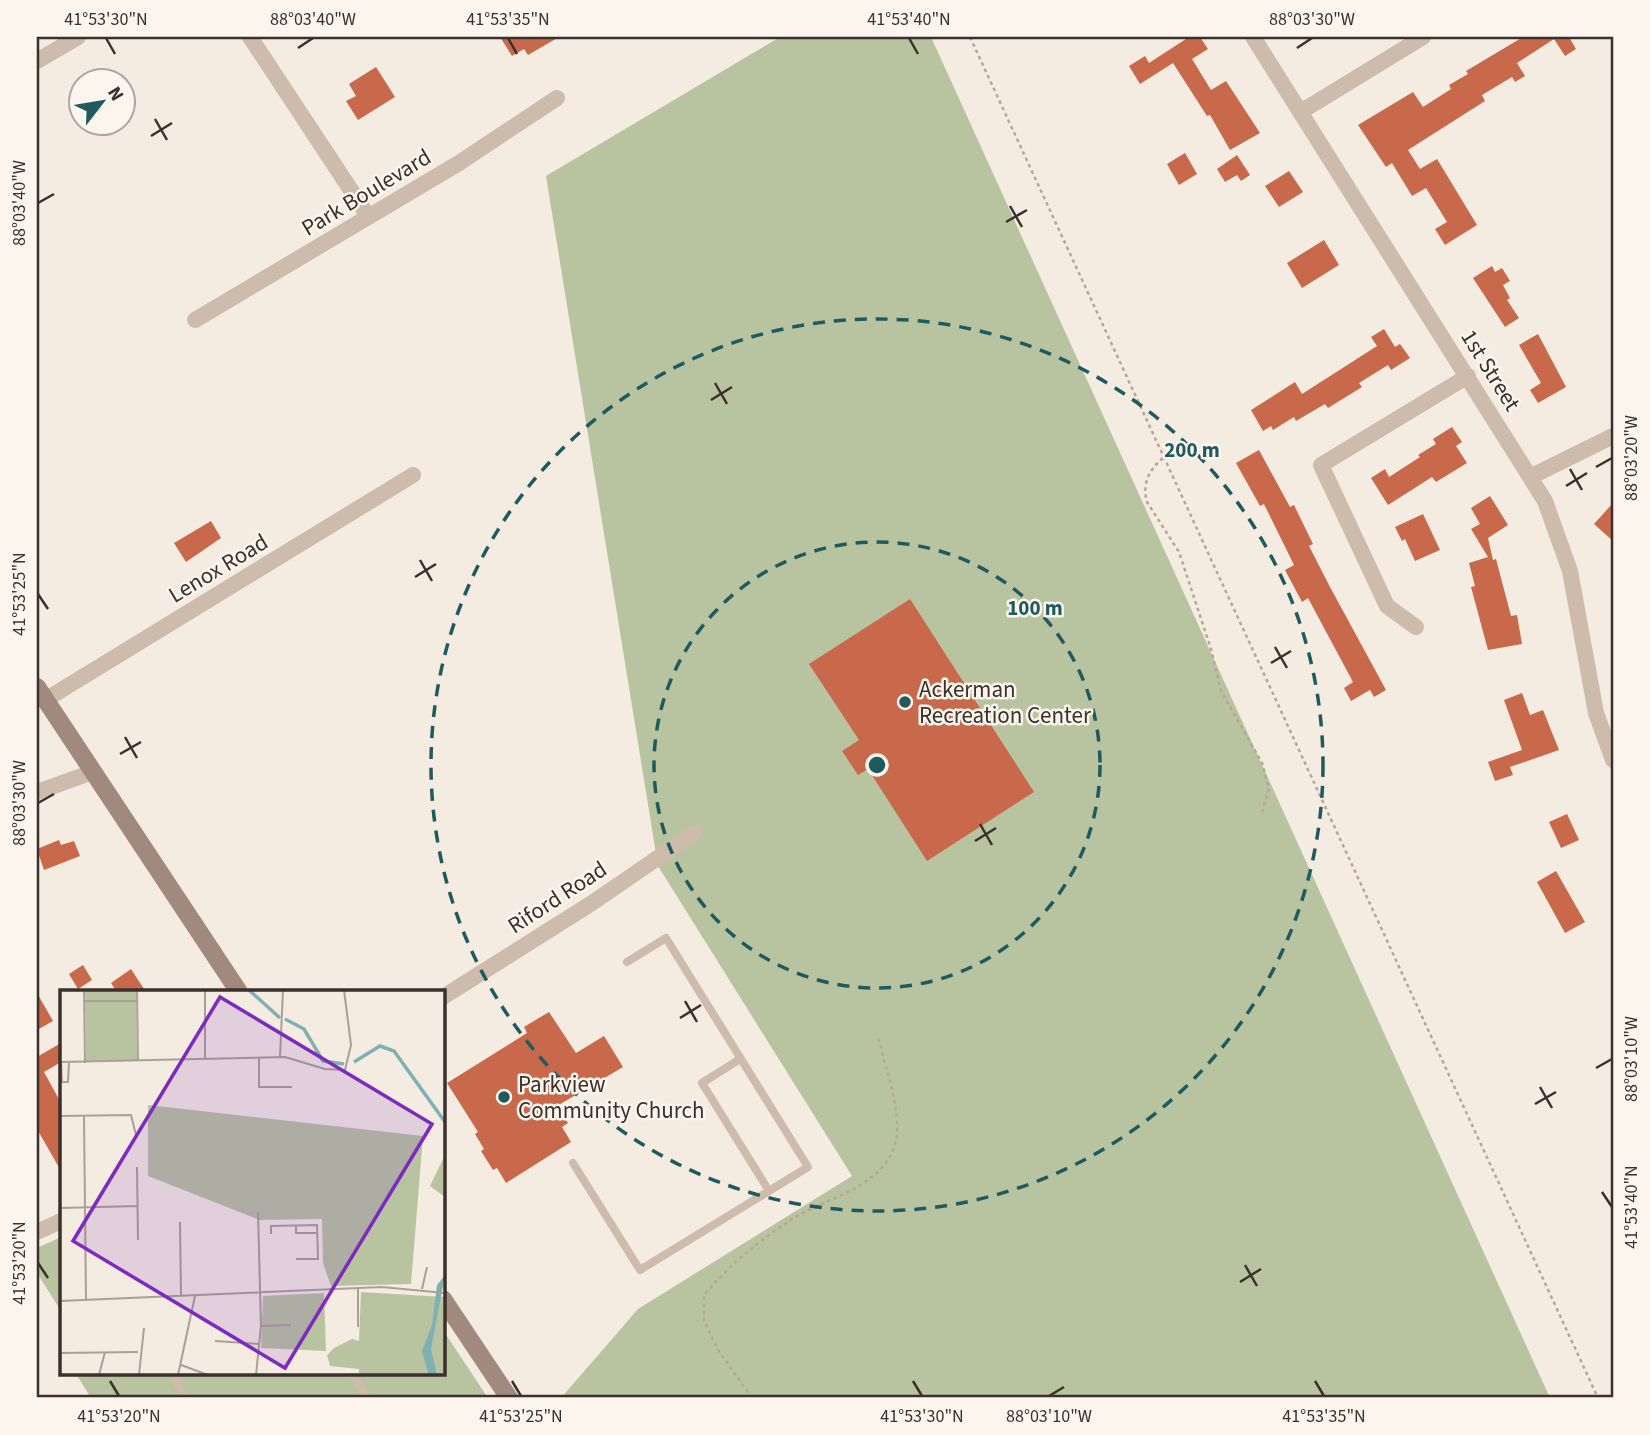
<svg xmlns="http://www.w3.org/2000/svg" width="1650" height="1435" viewBox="0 0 1650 1435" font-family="'Source Sans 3',sans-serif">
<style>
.green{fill:#b8c4a0}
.building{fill:#c8694b}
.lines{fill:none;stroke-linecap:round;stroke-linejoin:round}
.path{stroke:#b9a596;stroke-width:2.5;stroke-dasharray:3.5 3.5;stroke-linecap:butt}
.service{stroke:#cdbbac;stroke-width:8}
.minor{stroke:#cdbbac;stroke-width:16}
.secondary{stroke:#a18a7d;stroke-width:18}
.ticks{fill:none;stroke:#3b302b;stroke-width:2.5}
.ring{fill:none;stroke:#1f5a5e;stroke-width:3.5;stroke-dasharray:12 9}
.poi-dot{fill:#1f5a5e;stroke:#fbf5ee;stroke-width:2.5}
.labels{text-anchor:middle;stroke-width:5;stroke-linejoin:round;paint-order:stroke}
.street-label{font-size:23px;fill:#3b302b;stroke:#fbf5ee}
.poi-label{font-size:23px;fill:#3b302b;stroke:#fbf5ee;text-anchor:start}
.inset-river{fill:none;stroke:#7fb0b2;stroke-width:3.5}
.inset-road{fill:none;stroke:#aaa098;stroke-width:2}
.view{fill:#7b2cbf;fill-opacity:0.15;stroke:#7b2cbf;stroke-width:3.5}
.inset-edge{fill:none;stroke:#3b302b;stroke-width:3.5}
.centre{fill:#1f5a5e;stroke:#fbf5ee;stroke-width:3.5}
.ring-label{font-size:21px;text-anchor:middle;font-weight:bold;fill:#1f5a5e;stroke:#fbf5ee;stroke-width:5;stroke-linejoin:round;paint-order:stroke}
.neatline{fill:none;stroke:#3b302b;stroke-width:2.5}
.ticks-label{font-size:18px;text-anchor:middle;fill:#3b302b}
</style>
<rect width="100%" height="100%" fill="#f4ebe1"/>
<path class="green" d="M 780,37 L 931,37 L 1550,1398 L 561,1398 L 638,1309 L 852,1176 L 658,866 L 546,176 Z
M 61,1237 L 61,1311 L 37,1273 L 37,1248 Z
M 443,1330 L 488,1398 L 91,1398 L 76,1374 L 443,1374 Z"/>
<path class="building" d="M 500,37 L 559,37 L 528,55 L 524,49 L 512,56 Z
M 1189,37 L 1200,37 L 1208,49 L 1192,59 L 1211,90 L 1226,81 L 1260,133 L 1230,150 L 1210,115 L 1207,116 L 1173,63 L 1140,84 L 1129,66 L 1145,56 L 1149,63 Z
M 1523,37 L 1569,37 L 1576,49 L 1565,56 L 1554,39 L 1517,63 L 1525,76 L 1515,82 L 1512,77 L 1482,95 L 1485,101 L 1408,150 L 1420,169 L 1437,159 L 1477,225 L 1445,245 L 1435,229 L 1447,222 L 1426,188 L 1412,196 L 1392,163 L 1386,167 L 1358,125 L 1413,92 L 1423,107 L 1451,89 L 1449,85 L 1468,74 L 1466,71 Z
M 376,67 L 395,97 L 358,120 L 346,101 L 356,96 L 349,84 Z
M 1185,153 L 1197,174 L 1179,185 L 1167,164 Z
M 1237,155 L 1250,175 L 1241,181 L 1237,175 L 1225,182 L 1217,169 Z
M 1289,171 L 1303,192 L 1279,207 L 1265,186 Z
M 1324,240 L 1339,265 L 1302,288 L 1287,263 Z
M 1492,266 L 1495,272 L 1502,268 L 1510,281 L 1503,285 L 1510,298 L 1507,300 L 1519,318 L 1505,327 L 1473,278 Z
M 1384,329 L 1395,347 L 1400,344 L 1410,358 L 1391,370 L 1388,365 L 1359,383 L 1362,387 L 1328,408 L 1325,404 L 1296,421 L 1294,417 L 1273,430 L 1271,426 L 1263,431 L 1251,410 L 1295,382 L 1302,394 L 1377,346 L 1371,337 Z
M 1538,334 L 1566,387 L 1538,403 L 1530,390 L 1541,383 L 1519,345 Z
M 1452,427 L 1462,442 L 1456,446 L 1467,463 L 1436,482 L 1432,477 L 1388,505 L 1371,478 L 1385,469 L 1389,477 L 1420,457 L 1418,455 L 1436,444 L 1433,439 Z
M 1259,450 L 1290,507 L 1294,505 L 1313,544 L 1309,546 L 1330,587 L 1386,690 L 1374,697 L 1370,690 L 1351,701 L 1344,688 L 1353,682 L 1308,598 L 1302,602 L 1285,570 L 1294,565 L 1264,504 L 1260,506 L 1236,463 Z
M 1490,496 L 1508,525 L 1488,538 L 1493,560 L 1496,559 L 1511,616 L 1517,615 L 1522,644 L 1488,650 L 1471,587 L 1475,586 L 1469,563 L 1488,557 L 1471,529 L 1480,524 L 1471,508 Z
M 1613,503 L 1613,541 L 1594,524 Z
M 1423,514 L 1440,550 L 1415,561 L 1405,539 L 1402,541 L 1395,527 Z
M 211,521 L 221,538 L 186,562 L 174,543 Z
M 910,599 L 1034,792 L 927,861 L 868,769 L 858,775 L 842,751 L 859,740 L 809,664 Z
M 1522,693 L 1530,715 L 1543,710 L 1559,750 L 1510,767 L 1513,775 L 1495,781 L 1488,762 L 1522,750 L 1504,700 Z
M 1567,814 L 1579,840 L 1561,848 L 1549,822 Z
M 59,840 L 61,845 L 74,841 L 80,856 L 44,870 L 37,849 Z
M 1556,871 L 1585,922 L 1565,933 L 1537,882 Z
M 83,965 L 92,980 L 78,989 L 69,974 Z
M 131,969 L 146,992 L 117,992 L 111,983 Z
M 37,993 L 53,1021 L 37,1030 Z
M 549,1012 L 576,1053 L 604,1036 L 623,1067 L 557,1106 L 568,1123 L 562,1127 L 571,1142 L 506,1183 L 497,1168 L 493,1170 L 481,1151 L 484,1149 L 475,1134 L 478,1132 L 447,1083 L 527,1033 L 524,1027 Z
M 61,1043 L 61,1062 L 44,1072 L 61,1103 L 61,1171 L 37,1129 L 37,1057 Z"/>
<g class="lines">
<path class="path" d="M 970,37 L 1598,1398
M 1163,458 C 1149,470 1142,483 1147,502 L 1179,552 L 1211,649 L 1221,691 L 1262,763 L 1269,789 L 1261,815
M 752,1398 L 718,1350 L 704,1321 L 704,1295 C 725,1271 746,1251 772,1233 C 781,1227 790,1220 799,1215 C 836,1195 898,1181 897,1127 C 897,1098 885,1066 878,1037"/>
<path class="service" d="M 740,1059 L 702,1083 L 769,1191
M 573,1163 L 640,1270 L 808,1167 L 666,938 L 627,962
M 178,1374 L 177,1383 L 184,1398
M 353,1374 L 367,1398"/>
<path class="minor" d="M 250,37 L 368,216
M 1253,37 L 1545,501 L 1570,571 L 1596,713 L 1613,760
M 37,61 L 78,37
M 1302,111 L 1423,37
M 195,320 L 459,163 L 557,98
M 1530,477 L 1613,436
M 1416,627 L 1387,606 L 1321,465 L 1468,376
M 45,700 L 413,475
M 37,792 L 93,772
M 443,997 L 592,903 L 694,833
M 37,1232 L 61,1221"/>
<path class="secondary" d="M 37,687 L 239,992
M 443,1299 L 509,1398"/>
</g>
<path class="ticks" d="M 106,38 L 115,54M 508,38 L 517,54M 909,38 L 918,54M 298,48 L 313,38M 1297,48 L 1312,38M 155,119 L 167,140M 151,136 L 172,123M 38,203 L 54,194M 1010,206 L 1022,227M 1006,222 L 1027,210M 715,383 L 727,404M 711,400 L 732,387M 1596,467 L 1612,458M 1570,469 L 1582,490M 1566,486 L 1587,473M 420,560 L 432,581M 415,577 L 436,564M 38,594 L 48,609M 1275,647 L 1287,668M 1271,663 L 1291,651M 125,737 L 137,758M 120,754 L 141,742M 38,803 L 54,794M 980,824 L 992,845M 975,841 L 996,828M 685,1001 L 697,1022M 680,1018 L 701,1005M 1596,1068 L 1612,1059M 1540,1087 L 1552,1108M 1535,1104 L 1556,1092M 1602,1192 L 1612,1207M 38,1263 L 48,1278M 1245,1265 L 1257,1286M 1240,1282 L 1261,1269M 110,1381 L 119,1396M 512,1381 L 521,1396M 913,1381 L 922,1396M 1315,1381 L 1324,1396M 1049,1396 L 1064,1387"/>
<g class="ring">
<circle cx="877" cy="765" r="223"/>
<circle cx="877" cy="765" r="446"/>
</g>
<g class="poi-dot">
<circle cx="905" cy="702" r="7"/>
<circle cx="504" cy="1097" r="7"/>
</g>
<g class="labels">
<g class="street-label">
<text transform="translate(366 192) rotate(-31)" y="8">Park Boulevard</text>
<text transform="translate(1491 370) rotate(58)" y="8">1st Street</text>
<text transform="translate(218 568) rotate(-31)" y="8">Lenox Road</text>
<text transform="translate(557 897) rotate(-33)" y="8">Riford Road</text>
</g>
<g class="poi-label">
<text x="919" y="697">Ackerman<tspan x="919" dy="26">Recreation Center</tspan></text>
<text x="518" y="1092">Parkview<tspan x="518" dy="26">Community Church</tspan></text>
</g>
</g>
<g transform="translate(60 990)">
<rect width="385" height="385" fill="#f4ebe1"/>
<path d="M 25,0 L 76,0 L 77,70 L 26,72 ZM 88,115 L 363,146 L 351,294 L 271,296 L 263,273 L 262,229 L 200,230 L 88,186 ZM 385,165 L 385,207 L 370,196 ZM 301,302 L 385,307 L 385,385 L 299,385 L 299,379 L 270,376 L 267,365 L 274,358 L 292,349 L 299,351 ZM 264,303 L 266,361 L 201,358 L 203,306 Z" fill="#b8c4a0"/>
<path d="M 385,285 L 371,359 L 377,385 L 369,385 L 362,361 L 372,335 L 377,295 Z" fill="#7fb0b2"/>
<path class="inset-river" d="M 189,0 L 220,28M 225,29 L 244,39 L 263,71 L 284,74M 294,72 L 320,56 L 334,61 L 385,132"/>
<path class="inset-road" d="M 24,0 L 25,73M 77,0 L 78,71M 145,0 L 145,68M 23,11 L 77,11M 199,67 L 199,97 L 232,97M 220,67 L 223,0M 0,72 L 225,67 L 265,79 L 285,80 L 291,55 L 284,0M 1,72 L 2,92 L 8,92 L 9,72M 0,126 L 71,125 L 76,145M 24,126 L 26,310M 77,177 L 78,250M 0,218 L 78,216M 120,232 L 121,305M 236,235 L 236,243 L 257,243M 211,244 L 211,236 L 257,235 L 258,269 L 236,269M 362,299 L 367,277M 0,311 L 322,297 L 385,303M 201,336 L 231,335M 298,337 L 298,298M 155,351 L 199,354M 0,363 L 78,362M 121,375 L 148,385M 39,385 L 45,362M 79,385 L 84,338M 118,385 L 135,306M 196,385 L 201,336 L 198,222"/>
<path class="view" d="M 160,7 L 372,134 L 225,378 L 13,251 Z"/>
<rect width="385" height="385" class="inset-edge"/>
</g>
<circle cx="877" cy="765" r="10" class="centre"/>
<g class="ring-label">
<text x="1192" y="457">200 m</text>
<text x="1035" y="615">100 m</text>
</g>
<rect width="1650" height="1435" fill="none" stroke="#fbf5ee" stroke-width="77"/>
<g transform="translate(102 102) rotate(59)"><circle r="33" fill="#fbf5ee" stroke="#aea6a0" stroke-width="2"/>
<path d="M0-5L12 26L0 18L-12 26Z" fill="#1f5a5e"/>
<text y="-10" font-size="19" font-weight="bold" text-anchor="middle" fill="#3b302b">N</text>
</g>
<rect x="38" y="38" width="1574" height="1358" class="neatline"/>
<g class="ticks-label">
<text x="106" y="25">41°53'30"N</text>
<text x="313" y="25">88°03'40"W</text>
<text x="508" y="25">41°53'35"N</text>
<text x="909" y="25">41°53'40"N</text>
<text x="1312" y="25">88°03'30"W</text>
<text transform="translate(19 203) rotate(-90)" y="6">88°03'40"W</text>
<text transform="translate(1631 458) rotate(-90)" y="6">88°03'20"W</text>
<text transform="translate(19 594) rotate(-90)" y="6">41°53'25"N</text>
<text transform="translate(19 803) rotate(-90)" y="6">88°03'30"W</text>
<text transform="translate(1631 1059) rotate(-90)" y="6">88°03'10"W</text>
<text transform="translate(1631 1207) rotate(-90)" y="6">41°53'40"N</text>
<text transform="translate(19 1263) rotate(-90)" y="6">41°53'20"N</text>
<text x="119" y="1422">41°53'20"N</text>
<text x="521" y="1422">41°53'25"N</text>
<text x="922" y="1422">41°53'30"N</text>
<text x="1049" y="1422">88°03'10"W</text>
<text x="1324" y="1422">41°53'35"N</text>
</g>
</svg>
